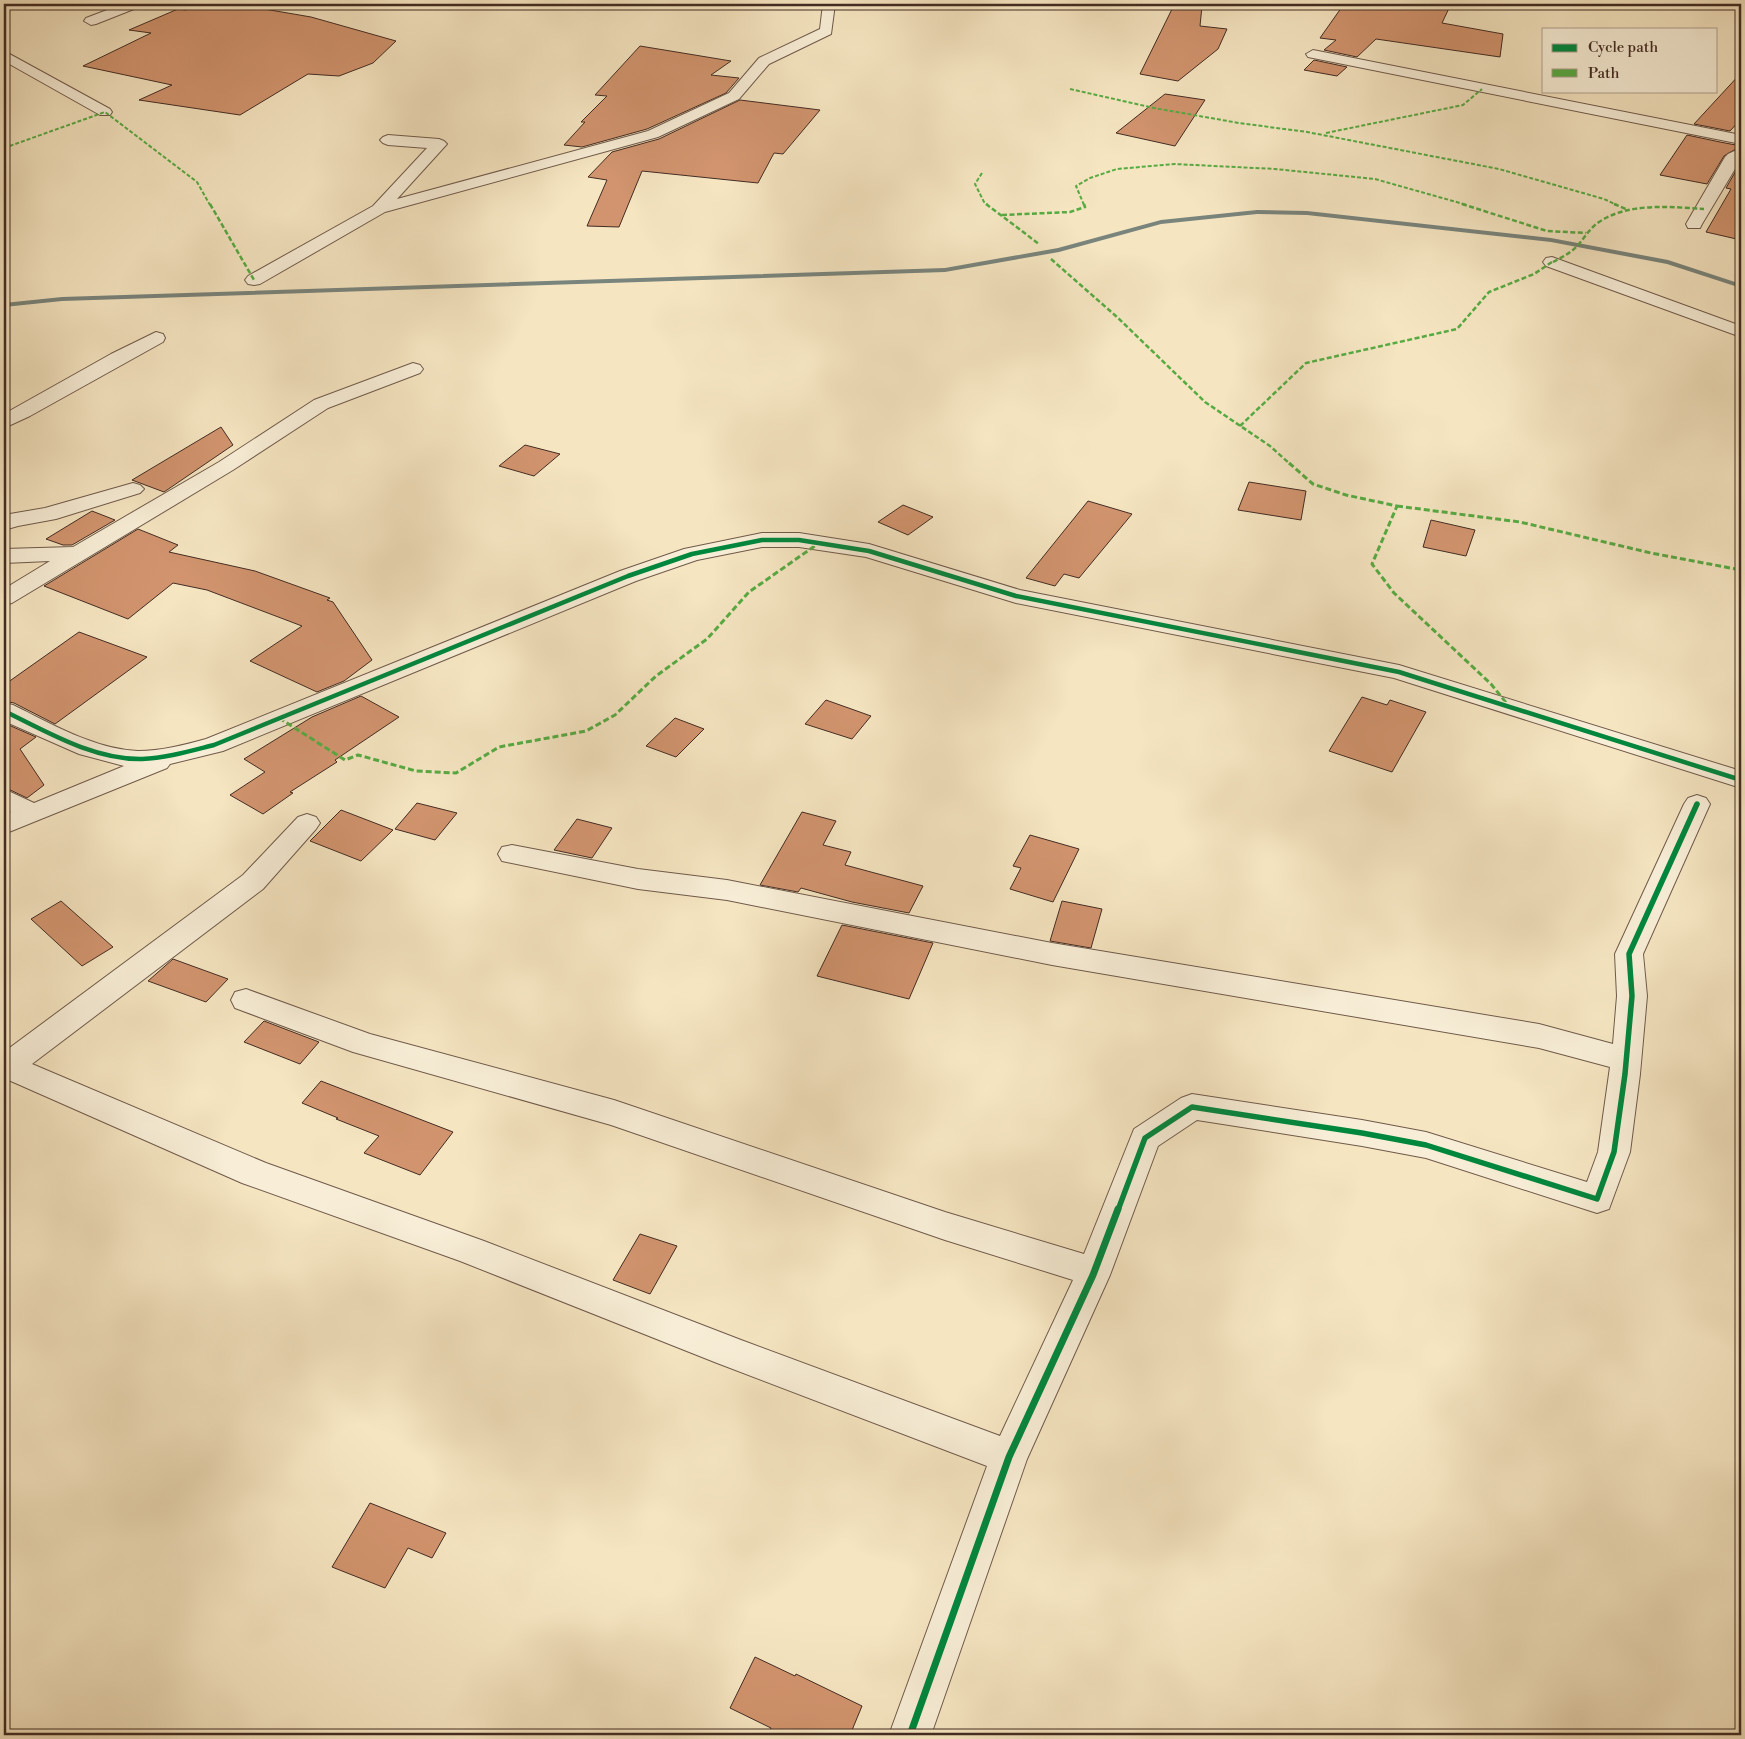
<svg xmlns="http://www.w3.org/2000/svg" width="1745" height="1739" viewBox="0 0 1745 1739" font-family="'Libre Bodoni',serif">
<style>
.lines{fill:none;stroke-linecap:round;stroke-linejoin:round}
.stream{fill:#79847c;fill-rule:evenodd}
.building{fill:#d1946e;stroke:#432c23}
.minor-casing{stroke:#705a4a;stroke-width:2}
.minor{fill:#f8eed7;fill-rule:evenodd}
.quiet-far2{stroke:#56ab43;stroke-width:2;stroke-dasharray:4 2;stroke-linecap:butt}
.quiet-far1{stroke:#56ab43;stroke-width:2.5;stroke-dasharray:5 2.5;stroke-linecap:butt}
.quiet{stroke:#56ab43;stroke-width:3;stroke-dasharray:6 3;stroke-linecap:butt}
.cycleway-far2-casing{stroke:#f8eed7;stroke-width:7}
.cycleway-far1-casing{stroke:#f8eed7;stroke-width:9}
.cycleway-casing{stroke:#f8eed7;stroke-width:10}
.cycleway-far2{stroke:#00873e;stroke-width:4.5}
.cycleway-far1{stroke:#00873e;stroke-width:5.5}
.cycleway{stroke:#00873e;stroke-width:7}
</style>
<rect width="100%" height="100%" fill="#f5e5c1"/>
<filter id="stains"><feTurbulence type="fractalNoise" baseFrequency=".004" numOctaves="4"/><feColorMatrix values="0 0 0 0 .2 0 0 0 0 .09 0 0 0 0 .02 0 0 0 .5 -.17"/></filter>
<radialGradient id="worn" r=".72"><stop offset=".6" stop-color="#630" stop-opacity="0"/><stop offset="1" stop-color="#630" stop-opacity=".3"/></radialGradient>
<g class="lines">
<path class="stream" d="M 1257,210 L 1307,211 L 1551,238 L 1668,260 L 1741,284 L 1741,288 L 1667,264 L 1551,242 L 1307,215 L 1257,214 L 1161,224 L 1059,252 L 945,272 L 62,301 L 4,307 L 4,303 L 62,297 L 945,268 L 1058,248 L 1161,220 Z"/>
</g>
<path class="building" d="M 202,4 L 235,4 L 311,17 L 396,41 L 373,63 L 339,76 L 308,74 L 240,115 L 139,100 L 172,85 L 83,66 L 151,33 L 129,30 L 178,9 L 186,10 Z
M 1344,4 L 1451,4 L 1442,23 L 1503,34 L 1500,57 L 1376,39 L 1357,57 L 1324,50 L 1336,40 L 1320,38 Z
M 1174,5 L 1202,6 L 1200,26 L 1227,29 L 1218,49 L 1178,81 L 1140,74 Z
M 640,46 L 731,61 L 711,75 L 739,78 L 726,93 L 647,129 L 582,147 L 564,145 L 585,122 L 581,122 L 607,96 L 595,95 Z
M 1314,60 L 1347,67 L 1337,76 L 1304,70 Z
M 1741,73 L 1741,119 L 1730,131 L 1694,124 Z
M 1165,94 L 1205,100 L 1175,146 L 1116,133 Z
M 740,100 L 820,110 L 783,154 L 774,153 L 758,183 L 642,171 L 619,227 L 587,226 L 607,180 L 588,177 L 612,152 L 659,139 Z
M 1687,135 L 1720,142 L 1741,146 L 1724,156 L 1707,184 L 1660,175 Z
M 1741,162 L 1741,240 L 1706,232 L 1731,189 L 1726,188 Z
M 221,427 L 233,445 L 164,492 L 132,480 Z
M 525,445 L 560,454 L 534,476 L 499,466 Z
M 1249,482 L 1306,491 L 1301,520 L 1238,510 Z
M 1088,501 L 1132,514 L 1079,578 L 1064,574 L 1055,586 L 1026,578 Z
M 903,505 L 933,517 L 908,535 L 878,522 Z
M 92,511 L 115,520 L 72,545 L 63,545 L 46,539 Z
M 1431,520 L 1475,530 L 1466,556 L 1423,547 Z
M 138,529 L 178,545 L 169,552 L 255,571 L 330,598 L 327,600 L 333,602 L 372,660 L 344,681 L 317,692 L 250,661 L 302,626 L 207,590 L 173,583 L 128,619 L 44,586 Z
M 79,632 L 147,657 L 55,724 L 14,703 L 4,701 L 4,685 Z
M 361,696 L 399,717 L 335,760 L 337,762 L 290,792 L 293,793 L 263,814 L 230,795 L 265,772 L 244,759 L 312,717 Z
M 1362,697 L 1387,705 L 1390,700 L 1426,712 L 1392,772 L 1329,751 Z
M 826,700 L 871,716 L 852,739 L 805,724 Z
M 675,718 L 704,729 L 676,757 L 646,746 Z
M 4,723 L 36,737 L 20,749 L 44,785 L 27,798 L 4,787 Z
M 417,803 L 457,813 L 435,840 L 395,829 Z
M 341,810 L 393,830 L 361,861 L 310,841 Z
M 802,812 L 836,821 L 823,845 L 851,852 L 845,865 L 923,886 L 909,913 L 852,902 L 801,888 L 798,892 L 760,885 Z
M 577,819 L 612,828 L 592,858 L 554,850 Z
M 1030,835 L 1079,849 L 1053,902 L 1010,889 L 1021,868 L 1013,866 Z
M 61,901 L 113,947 L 82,966 L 31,919 Z
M 1062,901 L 1102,909 L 1091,948 L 1050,941 Z
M 842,925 L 933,943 L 909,999 L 817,976 Z
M 173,959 L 228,979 L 206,1002 L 148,981 Z
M 264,1021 L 319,1042 L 300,1064 L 244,1042 Z
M 321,1081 L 453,1132 L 420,1175 L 364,1153 L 379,1136 L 336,1119 L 338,1118 L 302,1103 Z
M 640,1234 L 677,1246 L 650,1294 L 613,1280 Z
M 370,1503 L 446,1533 L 432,1558 L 408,1548 L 385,1588 L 332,1567 Z
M 755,1657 L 795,1676 L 796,1674 L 862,1706 L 850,1735 L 768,1735 L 771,1728 L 730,1708 Z"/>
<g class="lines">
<defs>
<path id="minor" d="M 123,4 L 140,4 L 139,7 L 96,24 L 91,25 L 84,21 L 86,18 Z
M 823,4 L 835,4 L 831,34 L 769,64 L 739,99 L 658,137 L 385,212 L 260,284 L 254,285 L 248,284 L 245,280 L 248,276 L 373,206 L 427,148 L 388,145 L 383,143 L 380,140 L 383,137 L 388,135 L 439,139 L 444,141 L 447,144 L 397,199 L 648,131 L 729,93 L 759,58 L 820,29 Z
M 1709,4 L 1741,4 L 1741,9 L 1710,7 Z
M 1313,50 L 1741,135 L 1741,144 L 1308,57 L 1306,54 Z
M 4,51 L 110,109 L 112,112 L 110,115 L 100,115 L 4,61 Z
M 1741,148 L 1741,159 L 1702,224 L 1700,228 L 1688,228 L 1686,224 L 1725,157 L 1728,154 Z
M 1552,257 L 1741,326 L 1741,337 L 1546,266 L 1543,262 L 1546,258 Z
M 156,332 L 163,334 L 165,338 L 163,342 L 30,416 L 4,428 L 4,414 L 111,354 Z
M 413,363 L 420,365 L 423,369 L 420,373 L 328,408 L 233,470 L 12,603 L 4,605 L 4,589 L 50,561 L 4,563 L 4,549 L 73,547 L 219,462 L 314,400 Z
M 133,483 L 140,485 L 144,489 L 140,493 L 56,519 L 18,526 L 4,530 L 4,515 L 45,508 Z
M 762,533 L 799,533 L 869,544 L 1020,590 L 1399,665 L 1741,771 L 1741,788 L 1394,678 L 1016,603 L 866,557 L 799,547 L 762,547 L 697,560 L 636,581 L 223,751 L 170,764 L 167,768 L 4,834 L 4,815 L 11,812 L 4,808 L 4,789 L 34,803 L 124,766 L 79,754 L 4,721 L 4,703 L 13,705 C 52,724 94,749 138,751 C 161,751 184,745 206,739 L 620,571 L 684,549 Z
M 1697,795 L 1706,798 L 1710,804 L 1643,954 L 1647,996 L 1640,1074 L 1630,1152 L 1609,1209 L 1597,1213 L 1426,1158 L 1362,1146 L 1197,1120 L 1158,1146 L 1110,1275 L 1027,1459 L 931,1735 L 889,1735 L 987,1466 L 717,1363 L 460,1261 L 242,1183 L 4,1078 L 4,1052 L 243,875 L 298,817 L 307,814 L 316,817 L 320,823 L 316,829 L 263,889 L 32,1064 L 266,1163 L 484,1241 L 741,1340 L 1000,1436 L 1073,1280 L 945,1240 L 611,1125 L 353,1052 L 235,1008 L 231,1000 L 235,992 L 246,989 L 370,1034 L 614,1100 L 945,1212 L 1084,1254 L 1134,1129 L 1181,1098 L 1192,1094 L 1362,1120 L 1426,1132 L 1587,1182 L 1598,1152 L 1610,1067 L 1539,1048 L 1052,965 L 727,900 L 638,889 L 502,861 L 498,854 L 502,847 L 512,845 L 638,869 L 727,880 L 1052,943 L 1539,1024 L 1613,1044 L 1617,996 L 1615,954 L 1684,804 L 1688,798 Z"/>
</defs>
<use href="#minor" class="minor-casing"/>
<use href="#minor" class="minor"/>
<path class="quiet-far2" d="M 1070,89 L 1154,108 L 1239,123 L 1307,132 L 1499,169 L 1604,199 L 1617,205
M 1326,133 L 1463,105 L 1482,89
M 4,148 L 105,112 L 197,182 L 210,205
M 982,173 L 975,184 L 984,202 L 988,205
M 1084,205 L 1076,186 L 1090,178 L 1117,169 L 1175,164 L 1275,169 L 1375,179 L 1467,205"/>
<path class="quiet-far1" d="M 210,204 L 254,280
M 986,204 L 1039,244
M 1462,204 L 1547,231 L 1586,233
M 1614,204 L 1626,209
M 1002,215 L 1070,212 L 1085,207 L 1084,204
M 1051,259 L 1117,317 L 1205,402 L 1270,446 L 1290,464
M 1553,262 C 1562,257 1571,253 1578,245 C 1585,237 1590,228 1599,222 C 1629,202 1670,207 1704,209
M 1240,426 L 1306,363 L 1457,329 L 1489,292 L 1534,274 L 1552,262"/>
<path class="quiet" d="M 1289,463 L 1313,484 L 1346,495 L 1397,506 L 1372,564 L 1394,593 L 1491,684 L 1508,705
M 1397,506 L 1520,522 L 1651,553 L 1741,570
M 279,718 L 345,760 L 358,755 L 416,771 L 456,773 L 499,747 L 586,731 L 615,715 L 656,676 L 707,639 L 749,592 L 819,543"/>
<defs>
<path id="cycleway-far2" d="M 4,711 C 46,731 93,760 142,759 C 166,758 190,751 214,745 L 628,576 L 692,554 L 762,540 L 799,540 L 869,551 L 1016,596 L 1399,672 L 1741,780"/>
<path id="cycleway-far1" d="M 1118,1210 L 1145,1138 L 1192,1107 L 1362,1133 L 1426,1145 L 1597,1199 L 1614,1152 L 1625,1074 L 1632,996 L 1629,954 L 1697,804"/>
<path id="cycleway" d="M 910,1735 L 1009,1457 L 1093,1275 L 1118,1209"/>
</defs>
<use href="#cycleway-far2" class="cycleway-far2-casing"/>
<use href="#cycleway-far1" class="cycleway-far1-casing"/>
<use href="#cycleway" class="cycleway-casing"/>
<use href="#cycleway-far2" class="cycleway-far2"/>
<use href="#cycleway-far1" class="cycleway-far1"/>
<use href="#cycleway" class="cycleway"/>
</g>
<rect width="1745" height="1739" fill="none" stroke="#f5e5c1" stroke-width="20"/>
<rect x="5" y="5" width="1735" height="1729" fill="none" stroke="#432c23" stroke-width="2.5"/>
<rect x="10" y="10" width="1725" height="1719" fill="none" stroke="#432c23"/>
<rect x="1542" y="28" width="175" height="65" fill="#f8eed7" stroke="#b0a08f"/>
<rect x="1552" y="44" width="25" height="8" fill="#00873e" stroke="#b0a08f"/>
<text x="1588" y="52" font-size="15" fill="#432c23">Cycle path</text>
<rect x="1552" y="69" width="25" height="8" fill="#56ab43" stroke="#b0a08f"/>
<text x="1588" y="78" font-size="15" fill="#432c23">Path</text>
<rect width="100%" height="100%" filter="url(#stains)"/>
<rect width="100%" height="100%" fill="url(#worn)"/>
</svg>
